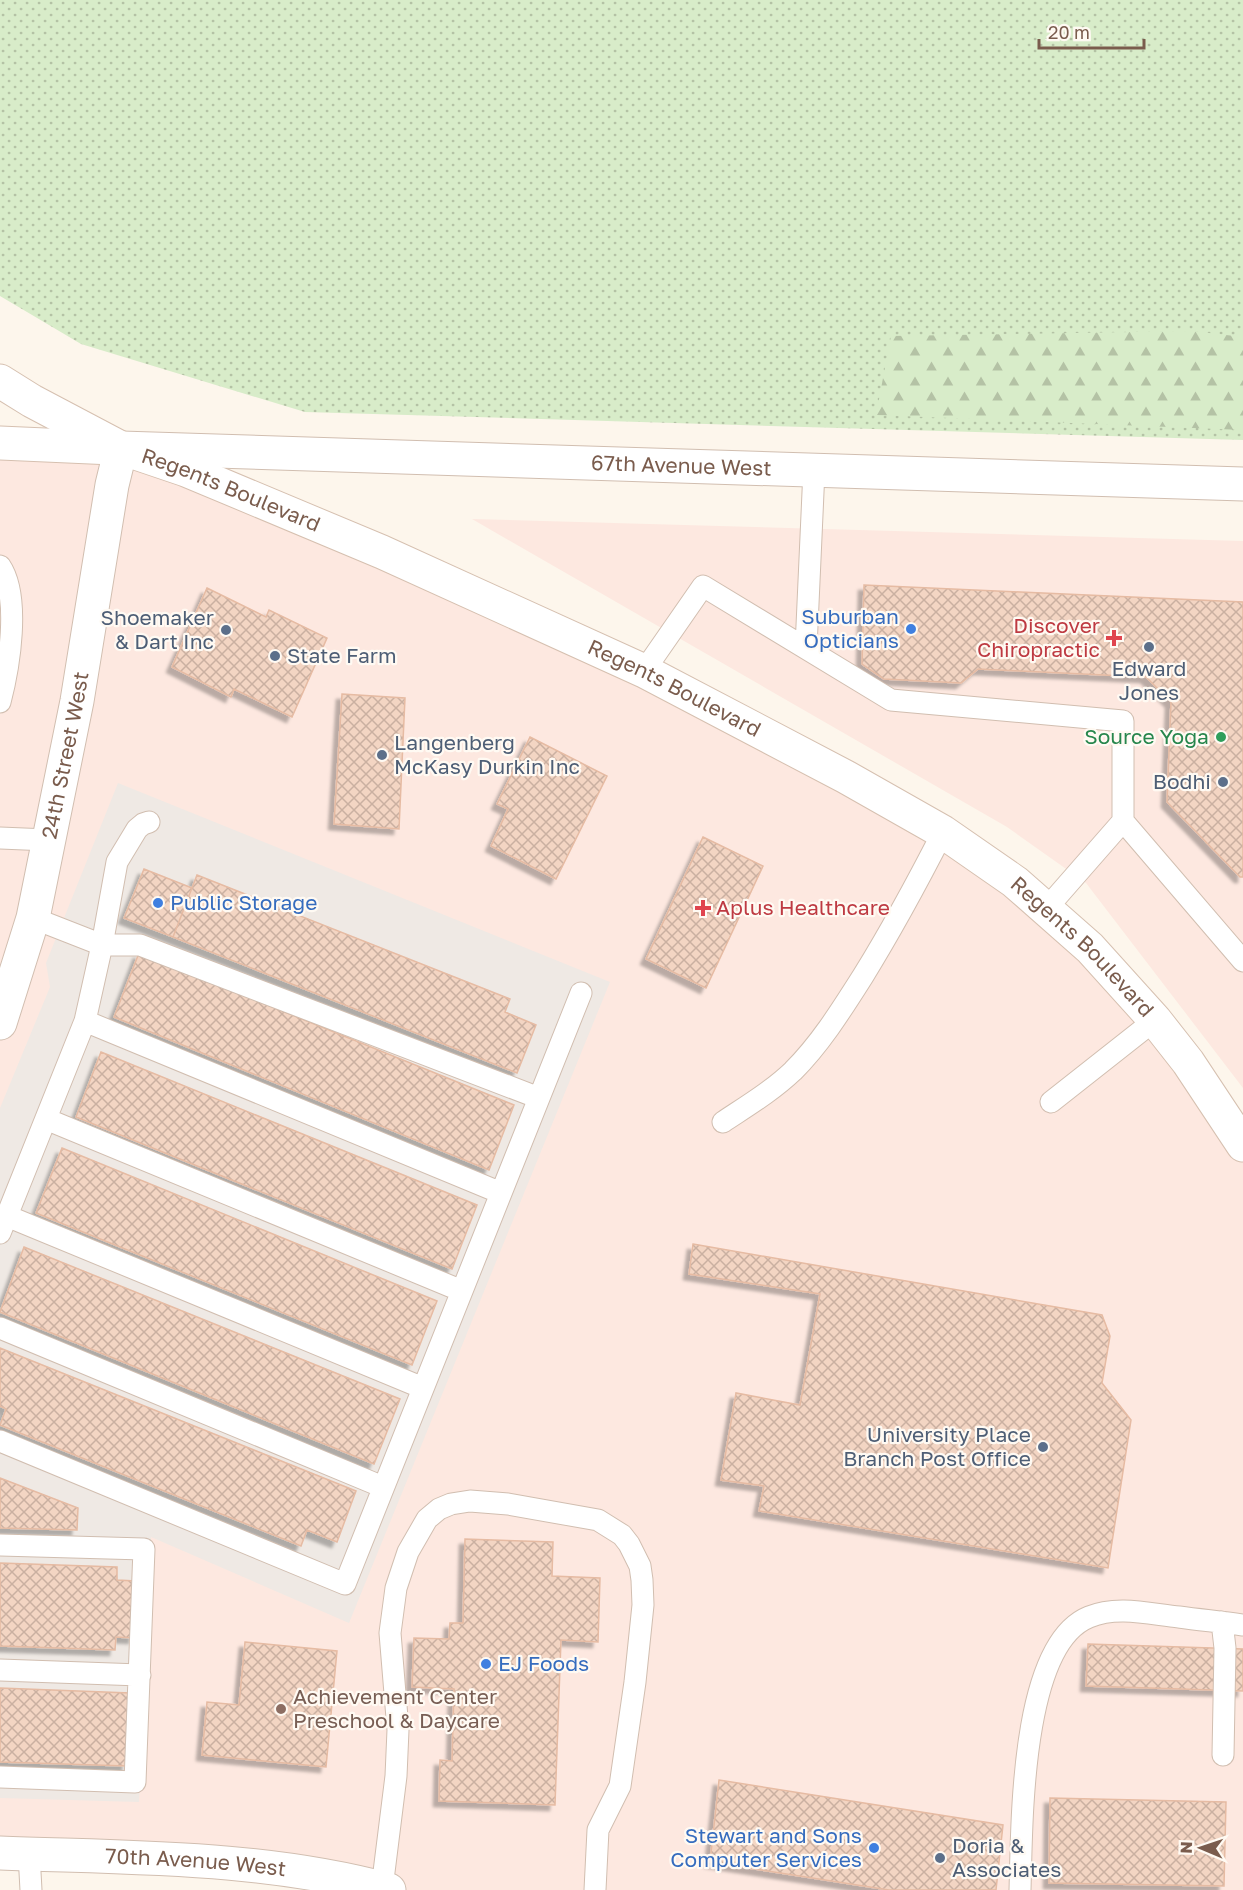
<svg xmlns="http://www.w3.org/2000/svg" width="1243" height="1890" viewBox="0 0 1243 1890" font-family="'Golos Text',sans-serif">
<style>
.commercial{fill:#fde8e0}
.industrial{fill:#efe9e4}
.grass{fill:url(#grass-dots)}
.forest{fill:url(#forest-firs)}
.building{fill:url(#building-cross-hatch);stroke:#e6bba3;stroke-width:1.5;filter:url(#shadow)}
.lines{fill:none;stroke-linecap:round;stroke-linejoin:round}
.service-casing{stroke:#d1beb0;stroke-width:23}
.tertiary-casing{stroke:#d1beb0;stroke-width:35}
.secondary-casing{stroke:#d6c0b0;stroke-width:35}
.service{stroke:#fff;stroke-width:21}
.tertiary{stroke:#fff;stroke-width:33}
.secondary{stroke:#fff;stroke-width:33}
.shop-dot{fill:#3f7fe0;stroke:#fffaf3;stroke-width:2}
.service-dot{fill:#5c6f8a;stroke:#fffaf3;stroke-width:2}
.health-dot{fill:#e0444e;stroke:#fffaf3;stroke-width:2}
.leisure-dot{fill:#2e9e5b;stroke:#fffaf3;stroke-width:2}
.education-dot{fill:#8d6e63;stroke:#fffaf3;stroke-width:2}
.labels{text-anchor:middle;stroke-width:4.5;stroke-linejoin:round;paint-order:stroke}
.street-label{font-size:21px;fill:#7a5c4d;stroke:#fffaf3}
.shop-label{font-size:21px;fill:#366cbe;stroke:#fffaf3;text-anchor:end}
.service-label{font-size:21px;fill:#4e5e75;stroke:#fffaf3;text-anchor:end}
.health-label{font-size:21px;fill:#be3a42;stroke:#fffaf3;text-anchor:end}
.leisure-label{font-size:21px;fill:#27864d;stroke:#fffaf3;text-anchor:end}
.education-label{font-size:21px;fill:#785e54;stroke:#fffaf3;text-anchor:start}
</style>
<defs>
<pattern id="grass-dots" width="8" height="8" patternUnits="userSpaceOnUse" patternTransform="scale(1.5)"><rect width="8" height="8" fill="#d8ecc9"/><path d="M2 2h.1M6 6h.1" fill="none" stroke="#b4c2a5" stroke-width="1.8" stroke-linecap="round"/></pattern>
<pattern id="forest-firs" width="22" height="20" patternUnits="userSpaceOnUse" patternTransform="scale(1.5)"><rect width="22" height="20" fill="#d8ecc9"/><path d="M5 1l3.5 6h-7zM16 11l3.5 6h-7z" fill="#b4c2a5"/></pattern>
<pattern id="building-cross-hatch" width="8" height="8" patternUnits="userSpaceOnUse" patternTransform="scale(1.5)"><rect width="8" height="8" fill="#f3d5c3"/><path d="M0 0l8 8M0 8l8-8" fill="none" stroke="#cab0a1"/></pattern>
<filter id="shadow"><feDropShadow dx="-5.5" dy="5.5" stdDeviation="1.5" flood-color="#0004"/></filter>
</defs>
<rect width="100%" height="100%" fill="#fdf6ec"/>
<path class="commercial" d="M 0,443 L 121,448 L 382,552 L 1015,882 L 1243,1145 L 1243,1890 L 389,1890 L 0,1853 Z
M 472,519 L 1243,541 L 1243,1088 L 1086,883 L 1007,827 Z"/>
<path class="industrial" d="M 118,783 L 610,982 L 349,1623 L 151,1537 L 139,1802 L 0,1798 L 0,1108 L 50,987 L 46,963 Z"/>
<path class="grass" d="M 0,0 L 1243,0 L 1243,440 L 305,412 L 81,344 L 0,296 Z"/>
<path class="forest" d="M 1192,331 L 1243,337 L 1243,430 L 876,415 L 891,336 Z"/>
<path class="building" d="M 864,585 L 1243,602 L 1243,877 L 1240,877 L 1167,802 L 1171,702 L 1146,677 L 978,669 L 961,683 L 884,679 L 862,664 Z
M 207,588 L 266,617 L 269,610 L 327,638 L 292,717 L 234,689 L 231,697 L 172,667 Z
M 342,694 L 405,698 L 399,829 L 334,824 Z
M 530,737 L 607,776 L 556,879 L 491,846 L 508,809 L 497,804 Z
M 703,837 L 763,866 L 706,988 L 646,959 Z
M 144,869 L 192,888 L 173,937 L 124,918 Z
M 197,875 L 510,999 L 505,1012 L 536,1025 L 517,1073 L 173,937 Z
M 139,953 L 514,1105 L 489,1170 L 114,1017 Z
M 101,1052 L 477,1205 L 452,1269 L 76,1117 Z
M 62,1148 L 437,1301 L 412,1365 L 36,1213 Z
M 693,1244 L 1102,1315 L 1110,1336 L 1102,1383 L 1131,1420 L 1108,1568 L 759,1511 L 764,1486 L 721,1480 L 736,1393 L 800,1405 L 820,1294 L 689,1274 Z
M 24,1247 L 400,1399 L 374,1464 L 0,1312 Z
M 0,1348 L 356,1491 L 337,1542 L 307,1530 L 301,1546 L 0,1425 L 6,1409 L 0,1406 Z
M 0,1478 L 78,1508 L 77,1530 L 0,1528 Z
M 465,1539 L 553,1542 L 552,1576 L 600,1578 L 598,1642 L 561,1640 L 555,1805 L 439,1801 L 440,1760 L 452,1761 L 454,1689 L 412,1687 L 414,1638 L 449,1639 L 450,1623 L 463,1623 Z
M 0,1563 L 117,1567 L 117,1580 L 136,1581 L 134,1638 L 116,1637 L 115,1650 L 0,1646 Z
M 245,1642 L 337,1651 L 326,1767 L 202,1755 L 207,1702 L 239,1705 Z
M 1088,1644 L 1243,1649 L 1243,1691 L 1086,1686 Z
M 0,1688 L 130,1693 L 127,1766 L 0,1762 Z
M 719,1780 L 1003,1825 L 996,1890 L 889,1890 L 710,1862 Z
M 1050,1798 L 1226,1802 L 1224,1886 L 1049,1883 Z"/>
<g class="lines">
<defs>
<path id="service" d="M 0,566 C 21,597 9,668 0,702
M 806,648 L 814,470
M 644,671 L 703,586 L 891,700 L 1123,721 L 1123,821 L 1243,961
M 0,838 L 48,840
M 1046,909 L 1123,821
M 33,918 L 102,945 L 140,945 L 539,1098
M 85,1021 L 501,1193
M 1051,1102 L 1155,1020
M 46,1119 L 462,1291
M 723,1122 C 747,1106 772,1091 793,1071 C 821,1043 842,1009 863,976 C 892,929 918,881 943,832
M 7,1216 L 423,1388
M 0,1233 L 85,1021 L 102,945 L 117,862 L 137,829 L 143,824 L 149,822
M 0,1328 L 383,1487
M 0,1441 L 345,1584 L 581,993
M 0,1545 L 144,1549 L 135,1782 L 0,1777
M 1222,1622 L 1225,1648 L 1223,1755
M 0,1670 L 140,1675
M 29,1854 L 31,1890
M 382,1888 L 396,1776 L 398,1730 L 390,1633 L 396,1588 L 408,1552 L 427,1519 L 439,1509 L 451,1504 L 470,1501 L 508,1504 L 598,1520 L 622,1535 L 629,1544 L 640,1566 L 642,1580 L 643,1605 L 635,1682 L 620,1786 L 598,1830 L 595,1890
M 1020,1890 C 1022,1826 1020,1645 1089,1617 C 1117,1605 1150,1614 1179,1617 C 1201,1620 1222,1622 1243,1625"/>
<g id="tertiary">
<path id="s1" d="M 0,1023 L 33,918 L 77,701 L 112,485 L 121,448 L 1243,484"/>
<path id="s2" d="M 0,1853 C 130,1858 263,1856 389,1890"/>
</g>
<g id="secondary">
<path id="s3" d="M 0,381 L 32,401 L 121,448 L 186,470 L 382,552 L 644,671 L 846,777 L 943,832 L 1015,882 L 1090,948 L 1155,1020 L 1188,1062 L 1243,1145"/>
<path d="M 0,443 L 113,448"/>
</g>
</defs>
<use href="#service" class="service-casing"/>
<use href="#tertiary" class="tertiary-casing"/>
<use href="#secondary" class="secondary-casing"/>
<use href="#service" class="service"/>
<use href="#tertiary" class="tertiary"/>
<use href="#secondary" class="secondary"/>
</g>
<g class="shop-dot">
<circle cx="911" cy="629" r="6"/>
<circle cx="158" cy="903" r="6"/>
<circle cx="486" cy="1664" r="6"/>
<circle cx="874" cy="1848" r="6"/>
</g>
<g class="service-dot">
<circle cx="226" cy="630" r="6"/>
<circle cx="1149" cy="647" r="6"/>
<circle cx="275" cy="656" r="6"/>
<circle cx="382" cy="755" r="6"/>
<circle cx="1223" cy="782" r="6"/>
<circle cx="1043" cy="1447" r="6"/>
<circle cx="940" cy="1858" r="6"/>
</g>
<g class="health-dot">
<path d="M1111 629h6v6h6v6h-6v6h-6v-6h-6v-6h6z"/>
<path d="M700 899h6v6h6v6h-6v6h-6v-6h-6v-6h6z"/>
</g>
<circle class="leisure-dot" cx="1221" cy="737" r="6"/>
<circle class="education-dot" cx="281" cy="1709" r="6"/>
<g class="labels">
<g class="street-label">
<text dy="7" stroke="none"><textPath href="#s1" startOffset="1149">67th Avenue West</textPath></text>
<text dy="7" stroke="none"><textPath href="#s3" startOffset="256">Regents Boulevard</textPath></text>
<text dy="7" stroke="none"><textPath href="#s3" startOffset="742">Regents Boulevard</textPath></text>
<text dy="7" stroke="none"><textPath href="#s1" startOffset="276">24th Street West</textPath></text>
<text dy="7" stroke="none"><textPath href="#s3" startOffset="1228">Regents Boulevard</textPath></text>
<text dy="7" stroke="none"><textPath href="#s2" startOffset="196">70th Avenue West</textPath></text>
</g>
<g class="shop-label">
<text x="899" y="624">Suburban<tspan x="899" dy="24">Opticians</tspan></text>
<text x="170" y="910" text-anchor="start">Public Storage</text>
<text x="498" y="1671" text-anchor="start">EJ Foods</text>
<text x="862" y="1843">Stewart and Sons<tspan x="862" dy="24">Computer Services</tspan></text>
</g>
<g class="service-label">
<text x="214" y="625">Shoemaker<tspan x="214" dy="24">&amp; Dart Inc</tspan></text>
<text x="287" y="663" text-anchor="start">State Farm</text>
<text x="1149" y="676" text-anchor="middle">Edward<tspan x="1149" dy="24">Jones</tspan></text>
<text x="394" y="750" text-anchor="start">Langenberg<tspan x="394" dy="24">McKasy Durkin Inc</tspan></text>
<text x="1211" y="789">Bodhi</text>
<text x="1031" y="1442">University Place<tspan x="1031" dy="24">Branch Post Office</tspan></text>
<text x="952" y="1853" text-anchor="start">Doria &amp;<tspan x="952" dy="24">Associates</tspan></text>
</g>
<g class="health-label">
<text x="1100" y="633">Discover<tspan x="1100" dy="24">Chiropractic</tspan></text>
<text x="716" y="915" text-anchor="start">Aplus Healthcare</text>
</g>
<g class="leisure-label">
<text x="1209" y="744">Source Yoga</text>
</g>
<g class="education-label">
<text x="293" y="1704">Achievement Center<tspan x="293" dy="24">Preschool &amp; Daycare</tspan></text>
</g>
</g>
<g transform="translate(1201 1848) rotate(272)" stroke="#fffaf3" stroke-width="4.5" paint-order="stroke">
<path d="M0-4.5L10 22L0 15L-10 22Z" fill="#7a5c4d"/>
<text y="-9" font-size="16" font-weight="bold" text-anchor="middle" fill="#7a5c4d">N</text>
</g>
<path d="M1039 39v9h105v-9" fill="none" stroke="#7a5c4d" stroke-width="3"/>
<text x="1048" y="39" font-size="18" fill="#7a5c4d" stroke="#fffaf3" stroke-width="4.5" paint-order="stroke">20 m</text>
</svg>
